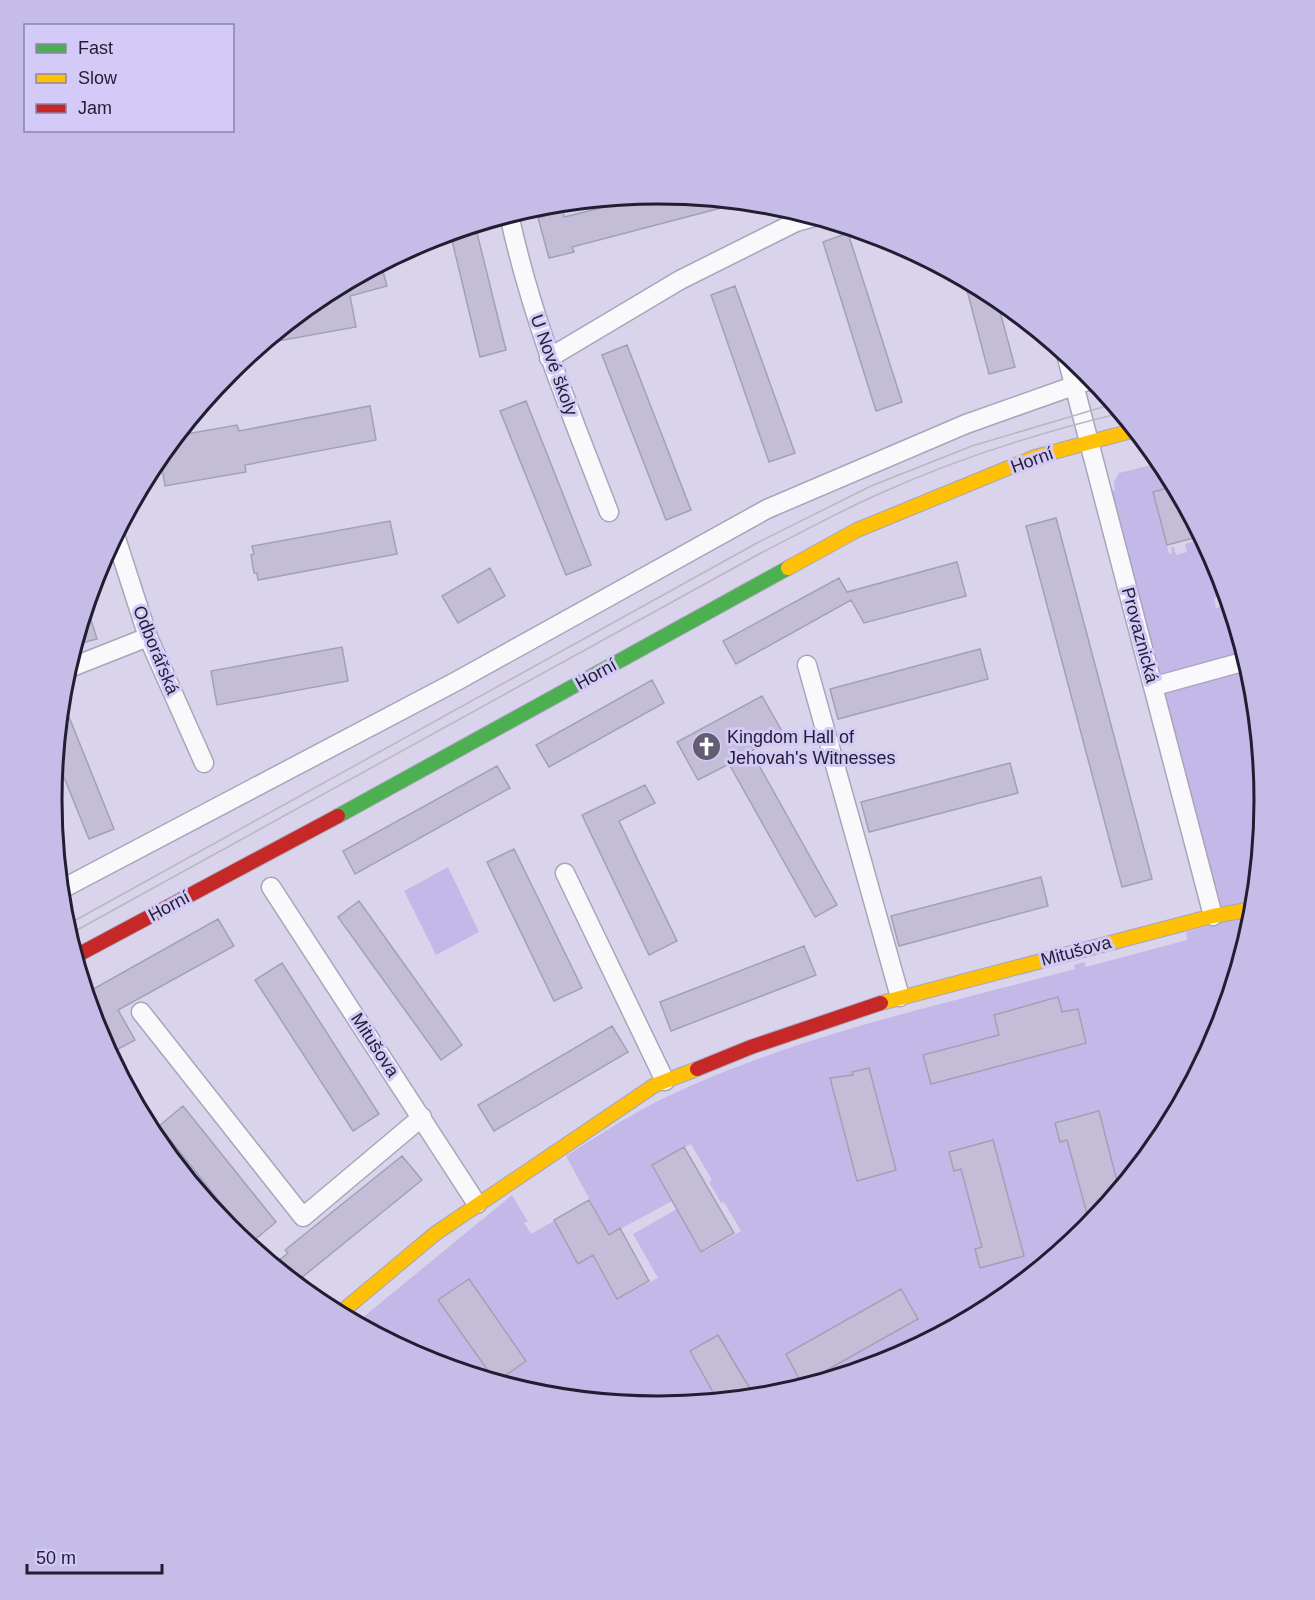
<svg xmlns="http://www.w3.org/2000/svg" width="1315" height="1600" viewBox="0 0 1315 1600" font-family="Helvetica,sans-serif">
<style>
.green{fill:#c3b8e8}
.building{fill:#c3bdd8;stroke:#a4a0b4;stroke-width:1.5}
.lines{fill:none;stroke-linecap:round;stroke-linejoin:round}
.street-casing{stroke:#a9a5b9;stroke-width:21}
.fast-casing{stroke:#a9a5b9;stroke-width:16}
.slow-casing{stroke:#a9a5b9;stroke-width:16}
.jam-casing{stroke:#a9a5b9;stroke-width:16}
.street{stroke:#f9f9fc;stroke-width:18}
.fast{stroke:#4caf50;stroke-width:14}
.slow{stroke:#ffc107;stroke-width:14}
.jam{stroke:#c62828;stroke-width:14}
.tram{stroke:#b9b7be;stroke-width:1.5}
.labels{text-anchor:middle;stroke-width:6;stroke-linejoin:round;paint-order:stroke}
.street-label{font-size:18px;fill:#221d32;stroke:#d3caf7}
.poi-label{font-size:18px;fill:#221d32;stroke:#d3caf7;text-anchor:start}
.rim{fill:none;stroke:#221d32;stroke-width:3}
</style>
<rect width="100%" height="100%" fill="#d9d4ec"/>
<path class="green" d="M 1155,464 L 1159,465 L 1164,479 L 1165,489 L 1153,493 L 1169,554 L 1172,553 L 1171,547 L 1174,547 L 1176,555 L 1187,552 L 1185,544 L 1202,539 L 1218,568 L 1212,572 L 1218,597 L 1214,598 L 1216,608 L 1221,607 L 1224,616 L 1232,614 L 1252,682 L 1264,800 L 1252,919 L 1218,1032 L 1162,1137 L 1086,1229 L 994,1304 L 889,1360 L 775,1395 L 657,1406 L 539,1395 L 425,1360 L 356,1323 L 512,1195 L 528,1222 L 524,1222 L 531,1234 L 554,1221 L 578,1264 L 593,1256 L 617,1299 L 658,1278 L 633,1234 L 677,1209 L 701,1253 L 741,1231 L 724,1202 L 721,1203 L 709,1182 L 712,1180 L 691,1144 L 652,1166 L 672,1201 L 609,1235 L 566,1156 C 596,1137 625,1118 656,1102 C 788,1037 933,1007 1075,969 L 1074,965 L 1084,962 L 1086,967 L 1187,940 L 1186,932 L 1222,922 L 1107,492 L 1115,490 L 1114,482 L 1119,473 Z
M 448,867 L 479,932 L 436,955 L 404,891 Z"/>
<path class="building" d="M 658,194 L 740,203 L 572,247 L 574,252 L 549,258 L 538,218 L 563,211 L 564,217 Z
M 475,225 L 506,350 L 480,357 L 450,232 Z
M 848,233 L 902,402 L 876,411 L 823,242 Z
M 381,264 L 387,286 L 350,296 L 356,327 L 261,344 L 321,296 Z
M 964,279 L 996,297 L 1015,367 L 989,374 Z
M 735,286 L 795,453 L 769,462 L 711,295 Z
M 627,345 L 691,510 L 666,520 L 602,355 Z
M 526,401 L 591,565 L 566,575 L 500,411 Z
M 370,406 L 376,440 L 245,465 L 246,472 L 165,486 L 160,454 L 175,436 L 237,425 L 239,431 Z
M 1174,486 L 1201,536 L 1167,545 L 1153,492 Z
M 1056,518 L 1152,879 L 1122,887 L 1026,526 Z
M 390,521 L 397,554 L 258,580 L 257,573 L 254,573 L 251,555 L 254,554 L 252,546 Z
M 957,562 L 966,596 L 864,623 L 851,600 L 736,664 L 723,641 L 839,578 L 847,592 Z
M 490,568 L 505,596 L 458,623 L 442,596 Z
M 86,604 L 97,639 L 74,645 L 78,632 Z
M 342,647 L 348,681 L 217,705 L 211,671 Z
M 980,649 L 988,679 L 838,719 L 830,689 Z
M 652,680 L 664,703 L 549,767 L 536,745 Z
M 762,696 L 783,733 L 751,751 L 837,905 L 815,917 L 729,764 L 698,780 L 677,742 Z
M 61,697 L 114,829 L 89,839 L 55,755 Z
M 1010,763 L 1018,793 L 869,832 L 861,802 Z
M 497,766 L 510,788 L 355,874 L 343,851 Z
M 645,785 L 655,803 L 619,821 L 677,941 L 649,955 L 582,815 Z
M 514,849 L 582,988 L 554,1001 L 487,862 Z
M 1041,877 L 1048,906 L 899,946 L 891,916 Z
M 359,901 L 462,1045 L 441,1060 L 338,917 Z
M 218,919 L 234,946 L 118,1010 L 135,1040 L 109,1054 L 97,1032 L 86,997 L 90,995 L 88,992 Z
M 804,946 L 816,975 L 671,1031 L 660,1002 Z
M 282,963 L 379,1114 L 353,1131 L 255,980 Z
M 1058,997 L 1062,1012 L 1078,1009 L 1086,1043 L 931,1084 L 923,1055 L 999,1035 L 994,1015 Z
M 612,1026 L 628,1052 L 494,1131 L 478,1105 Z
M 869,1068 L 896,1170 L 857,1181 L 830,1078 L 853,1075 L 852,1072 Z
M 183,1106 L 276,1222 L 252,1242 L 159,1126 Z
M 1099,1111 L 1119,1189 L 1090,1225 L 1067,1140 L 1060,1142 L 1055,1123 Z
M 993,1140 L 1024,1256 L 980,1268 L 975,1249 L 982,1247 L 961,1169 L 954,1171 L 949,1152 Z
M 684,1147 L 734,1233 L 701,1252 L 652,1165 Z
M 402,1156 L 422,1180 L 295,1283 L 273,1265 L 288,1253 L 285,1250 Z
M 589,1200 L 609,1235 L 620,1228 L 649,1281 L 617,1299 L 593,1255 L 578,1264 L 554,1220 Z
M 469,1279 L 526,1361 L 496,1382 L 438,1300 Z
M 901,1289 L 918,1319 L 802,1384 L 786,1354 Z
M 718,1335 L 744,1379 L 756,1397 L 718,1401 L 690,1351 Z"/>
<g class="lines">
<defs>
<path id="street" d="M 509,214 C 531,318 571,414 609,512
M 1066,354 L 1213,916
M 549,358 L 680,280 L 796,222 L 814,217
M 115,535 L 148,637 L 204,763
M 807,665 L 900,997
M 67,669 L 148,637
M 1155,686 L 1246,661
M 565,873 L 665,1081
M 271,887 L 477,1204
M 60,890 L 455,682 L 767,509 L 966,424 L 1093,379
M 141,1012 L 303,1217 L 422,1117"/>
<path id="fast" d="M 338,816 L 788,568"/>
<path id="slow" d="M 788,568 L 857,530 L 1035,457 L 1135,430
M 881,1003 L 1213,916 L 1253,909
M 339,1314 L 436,1233 L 655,1085 L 697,1069"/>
<path id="jam" d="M 74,957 L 338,816
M 697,1069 L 751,1047 L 881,1003"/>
</defs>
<use href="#street" class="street-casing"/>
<use href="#fast" class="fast-casing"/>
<use href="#slow" class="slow-casing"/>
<use href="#jam" class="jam-casing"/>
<use href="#street" class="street"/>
<use href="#fast" class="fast"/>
<use href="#slow" class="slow"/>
<use href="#jam" class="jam"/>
<path class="tram" d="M 65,926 L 757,543 L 871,486 L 972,446 L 1113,404
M 68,935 L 761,553 C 798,534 835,514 872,497 C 951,461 1037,433 1121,413"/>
</g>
<defs>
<symbol id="church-disc" viewBox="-11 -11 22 22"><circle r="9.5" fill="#625d73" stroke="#d3caf7"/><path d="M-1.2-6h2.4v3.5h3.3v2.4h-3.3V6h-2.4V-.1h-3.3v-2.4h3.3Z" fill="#fff"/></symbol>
</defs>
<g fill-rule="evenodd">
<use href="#church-disc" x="690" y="730" width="33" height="33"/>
</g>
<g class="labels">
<g class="street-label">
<text transform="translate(554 365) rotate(70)" y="6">U Nové školy</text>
<text transform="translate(1032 460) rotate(-20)" y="6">Horní</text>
<text transform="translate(1140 635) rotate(75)" y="6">Provaznická</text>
<text transform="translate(156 650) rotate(68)" y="6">Odborářská</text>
<text transform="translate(596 674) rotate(-29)" y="6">Horní</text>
<text transform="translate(169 906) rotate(-28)" y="6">Horní</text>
<text transform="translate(1076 951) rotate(-15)" y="6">Mitušova</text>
<text transform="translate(375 1045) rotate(57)" y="6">Mitušova</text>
</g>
<g class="poi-label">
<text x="727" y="743">Kingdom Hall of<tspan x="727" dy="21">Jehovah's Witnesses</tspan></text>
</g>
</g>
<path d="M0 0H1315V1600H0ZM62 800a596 596 0 1 1 1192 0a596 596 0 1 1-1192 0Z" fill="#c5bce7" fill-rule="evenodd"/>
<path class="rim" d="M62 800a596 596 0 1 1 1192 0a596 596 0 1 1-1192 0Z"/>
<rect x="24" y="24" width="210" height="108" fill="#d3caf7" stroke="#8c85a8" stroke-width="1.5"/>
<rect x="36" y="44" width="30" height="9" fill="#4caf50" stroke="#8c85a8" stroke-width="1.5"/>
<text x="78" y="54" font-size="18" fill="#221d32">Fast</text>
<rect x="36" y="74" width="30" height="9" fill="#ffc107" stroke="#8c85a8" stroke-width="1.5"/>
<text x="78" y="84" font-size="18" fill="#221d32">Slow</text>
<rect x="36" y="104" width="30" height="9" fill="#c62828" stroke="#8c85a8" stroke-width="1.5"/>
<text x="78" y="114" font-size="18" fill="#221d32">Jam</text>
<path d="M27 1564v9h135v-9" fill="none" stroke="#221d32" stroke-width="3"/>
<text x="36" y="1564" font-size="18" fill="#221d32" stroke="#d3caf7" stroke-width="4.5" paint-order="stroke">50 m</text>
</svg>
